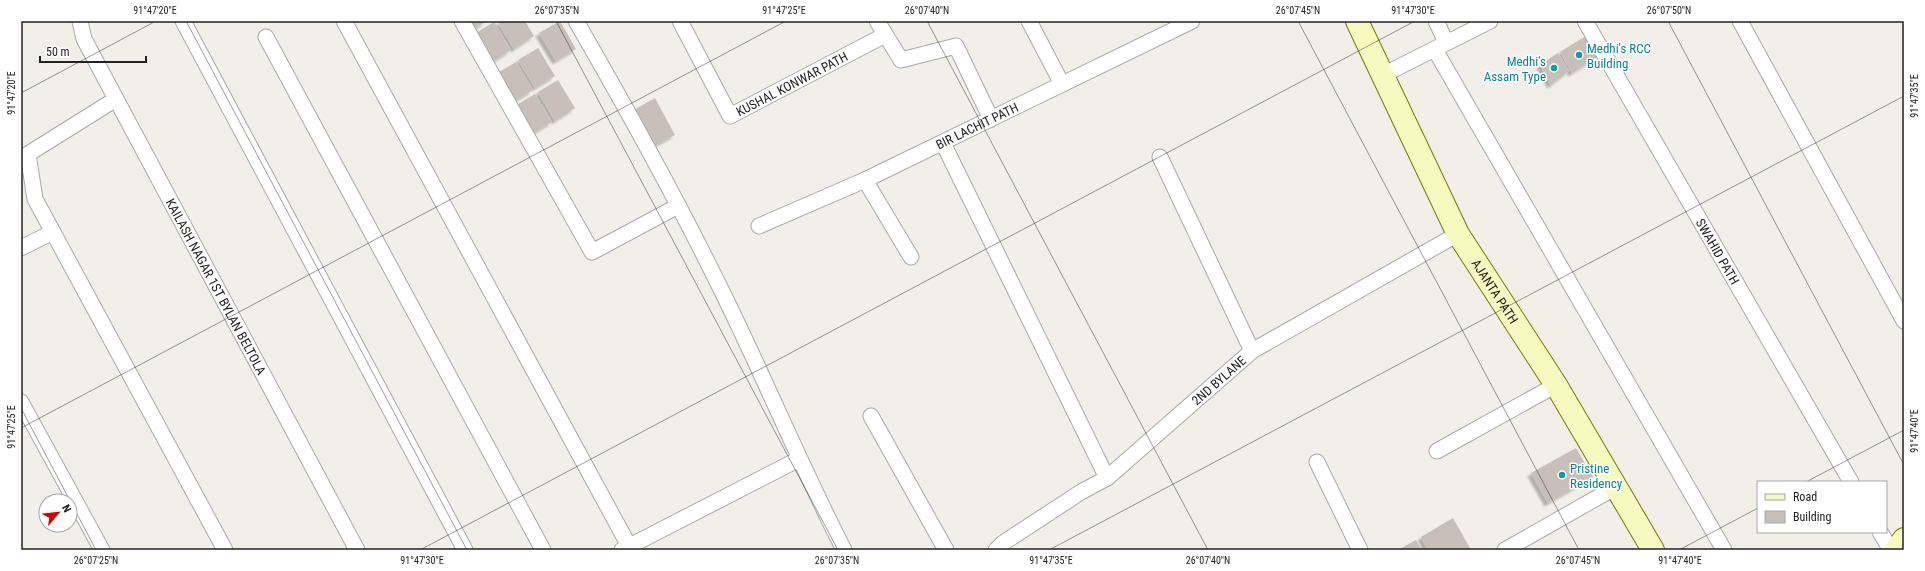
<svg xmlns="http://www.w3.org/2000/svg" width="1925" height="571" viewBox="0 0 1925 571" font-family="'Roboto Condensed',sans-serif">
<style>
.building{fill:#c7bfb8;filter:url(#shadow)}
.lines{fill:none;stroke-linecap:round;stroke-linejoin:round}
.street-casing{stroke:#a9a9a9;stroke-width:17}
.secondary-casing{stroke:#707d05;stroke-width:24}
.street{stroke:#fff;stroke-width:15}
.secondary{stroke:#f7fabf;stroke-width:22}
.ticks{fill:none;stroke:#222;stroke-width:1;stroke-opacity:0.45}
.culture-dot{fill:#0f9aa8;stroke:#fff;stroke-width:1.5}
.labels{text-anchor:middle;stroke-width:3;stroke-linejoin:round;paint-order:stroke}
.culture-label{font-size:13px;fill:#0d838f;stroke:#fff;text-anchor:start}
.street-label{font-size:13px;fill:#222;stroke:#fff}
.neatline{fill:none;stroke:#222;stroke-width:1.5}
.ticks-label{font-size:10px;text-anchor:middle;fill:#222}
</style>
<defs>
<filter id="shadow"><feDropShadow dx="-3.5" dy="3.5" stdDeviation="1" flood-color="#0004"/></filter>
</defs>
<rect width="100%" height="100%" fill="#f2efe9"/>
<path class="building" d="M 466,21 L 487,21 L 472,30 Z
M 497,21 L 525,21 L 534,36 L 514,49 Z
M 560,21 L 576,49 L 556,61 L 539,33 Z
M 494,22 L 511,50 L 491,63 L 474,34 Z
M 1586,36 L 1597,57 L 1572,73 L 1560,52 Z
M 538,48 L 555,76 L 535,88 L 518,60 Z
M 1558,53 L 1569,71 L 1551,85 L 1540,65 Z
M 516,62 L 533,90 L 513,102 L 496,74 Z
M 558,80 L 575,108 L 555,121 L 538,92 Z
M 535,94 L 552,122 L 532,134 L 515,106 Z
M 655,98 L 675,135 L 654,146 L 634,110 Z
M 1576,448 L 1593,477 L 1548,503 L 1531,473 Z
M 1453,518 L 1471,550 L 1428,550 L 1421,537 Z
M 1416,540 L 1422,550 L 1398,550 Z"/>
<g class="lines">
<defs>
<g id="street">
<path id="s1" d="M 80,21 L 84,39 L 357,550"/>
<path d="M 183,21 L 465,550"/>
<path d="M 344,21 L 629,546"/>
<path d="M 462,21 L 592,252 L 678,206"/>
<path d="M 576,21 C 631,116 684,212 732,312 C 770,391 804,472 844,550"/>
<path id="s2" d="M 680,21 L 730,116 L 885,35"/>
<path d="M 877,21 L 901,60 L 956,46 L 991,119"/>
<path d="M 1029,21 L 1062,84"/>
<path d="M 1436,21 L 1446,42"/>
<path id="s3" d="M 1585,21 L 1851,482"/>
<path d="M 1740,21 L 1904,321"/>
<path d="M 266,37 L 543,550"/>
<path d="M 1438,55 L 1724,550"/>
<path d="M 1383,75 L 1490,21"/>
<path d="M 116,99 L 28,154 L 35,199 L 225,550"/>
<path d="M 943,143 L 1107,478"/>
<path d="M 1160,157 L 1252,351"/>
<path d="M 865,180 L 911,257"/>
<path id="s4" d="M 759,226 L 865,180 L 1192,21"/>
<path d="M 21,248 L 53,232"/>
<path d="M 21,402 L 102,550"/>
<path d="M 871,416 L 946,550"/>
<path d="M 1437,451 L 1556,385"/>
<path d="M 1317,462 L 1360,550"/>
<path d="M 1880,532 L 1891,550"/>
<path d="M 622,550 L 799,459"/>
<path id="s5" d="M 996,550 L 1003,543 L 1081,492 L 1107,478 L 1252,351 L 1458,234"/>
<path d="M 1505,550 L 1616,487"/>
</g>
<g id="secondary">
<path id="s6" d="M 1357,21 L 1458,234 L 1556,385 L 1653,550"/>
<path d="M 1896,550 L 1904,539"/>
</g>
</defs>
<use href="#street" class="street-casing"/>
<use href="#secondary" class="secondary-casing"/>
<use href="#street" class="street"/>
<use href="#secondary" class="secondary"/>
</g>
<path class="ticks" d="M 186,21 L 467,550M 556,21 L 838,550M 927,21 L 1208,550M 1298,21 L 1579,550M 1668,21 L 1904,465M 21,93 L 156,21M 21,408 L 96,550M 21,428 L 786,21M 1806,482 L 1904,430M 420,550 L 1415,21M 1049,550 L 1904,96M 1679,550 L 1758,508"/>
<g class="culture-dot">
<circle cx="1579" cy="55" r="4"/>
<circle cx="1554" cy="68" r="4"/>
<circle cx="1562" cy="475" r="4"/>
</g>
<g class="labels">
<g class="culture-label">
<text x="1587" y="53">Medhi's RCC<tspan x="1587" dy="15">Building</tspan></text>
<text x="1546" y="66" text-anchor="end">Medhi's<tspan x="1546" dy="15">Assam Type</tspan></text>
<text x="1570" y="473">Pristine<tspan x="1570" dy="15">Residency</tspan></text>
</g>
<g class="street-label">
<text dy="5" stroke="none"><textPath href="#s2" startOffset="177">KUSHAL KONWAR PATH</textPath></text>
<text dy="5" stroke="none"><textPath href="#s4" startOffset="240">BIR LACHIT PATH</textPath></text>
<text dy="5" stroke="none"><textPath href="#s3" startOffset="266">SWAHID PATH</textPath></text>
<text dy="5" stroke="none"><textPath href="#s1" startOffset="299">KAILASH NAGAR 1ST BYLAN BELTOLA</textPath></text>
<text dy="5" stroke="none"><textPath href="#s6" startOffset="304">AJANTA PATH</textPath></text>
<text dy="5" stroke="none"><textPath href="#s5" startOffset="281">2ND BYLANE</textPath></text>
</g>
</g>
<rect width="1925" height="571" fill="none" stroke="#ffffff" stroke-width="44"/>
<rect x="1757" y="481" width="130" height="52" fill="#ffffff" stroke="#a7a7a7"/>
<rect x="1765" y="494" width="20" height="6" fill="#f7fabf" stroke="#a7a7a7"/>
<text x="1793" y="501" font-size="12" fill="#222222">Road</text>
<rect x="1765" y="511" width="20" height="12" fill="#c7bfb8" stroke="#a7a7a7"/>
<text x="1793" y="521" font-size="12" fill="#222222">Building</text>
<g transform="translate(58 513) rotate(62)"><circle r="19" fill="#ffffff" stroke="#a7a7a7"/>
<path d="M0-3L7 15L0 10L-7 15Z" fill="#d40000"/>
<text y="-6" font-size="11" font-weight="bold" text-anchor="middle" fill="#222222">N</text>
</g>
<path d="M40 56v6h106v-6" fill="none" stroke="#222222" stroke-width="2"/>
<text x="46" y="56" font-size="12" fill="#222222" stroke="#ffffff" stroke-width="3" paint-order="stroke">50 m</text>
<rect x="22" y="22" width="1881" height="527" class="neatline"/>
<g class="ticks-label">
<text x="155" y="14">91°47'20"E</text>
<text x="557" y="14">26°07'35"N</text>
<text x="784" y="14">91°47'25"E</text>
<text x="927" y="14">26°07'40"N</text>
<text x="1298" y="14">26°07'45"N</text>
<text x="1413" y="14">91°47'30"E</text>
<text x="1669" y="14">26°07'50"N</text>
<text transform="translate(11 93) rotate(-90)" y="4">91°47'20"E</text>
<text transform="translate(1914 96) rotate(-90)" y="4">91°47'35"E</text>
<text transform="translate(11 427) rotate(-90)" y="4">91°47'25"E</text>
<text transform="translate(1914 431) rotate(-90)" y="4">91°47'40"E</text>
<text x="96" y="564">26°07'25"N</text>
<text x="422" y="564">91°47'30"E</text>
<text x="837" y="564">26°07'35"N</text>
<text x="1051" y="564">91°47'35"E</text>
<text x="1208" y="564">26°07'40"N</text>
<text x="1578" y="564">26°07'45"N</text>
<text x="1680" y="564">91°47'40"E</text>
</g>
</svg>
